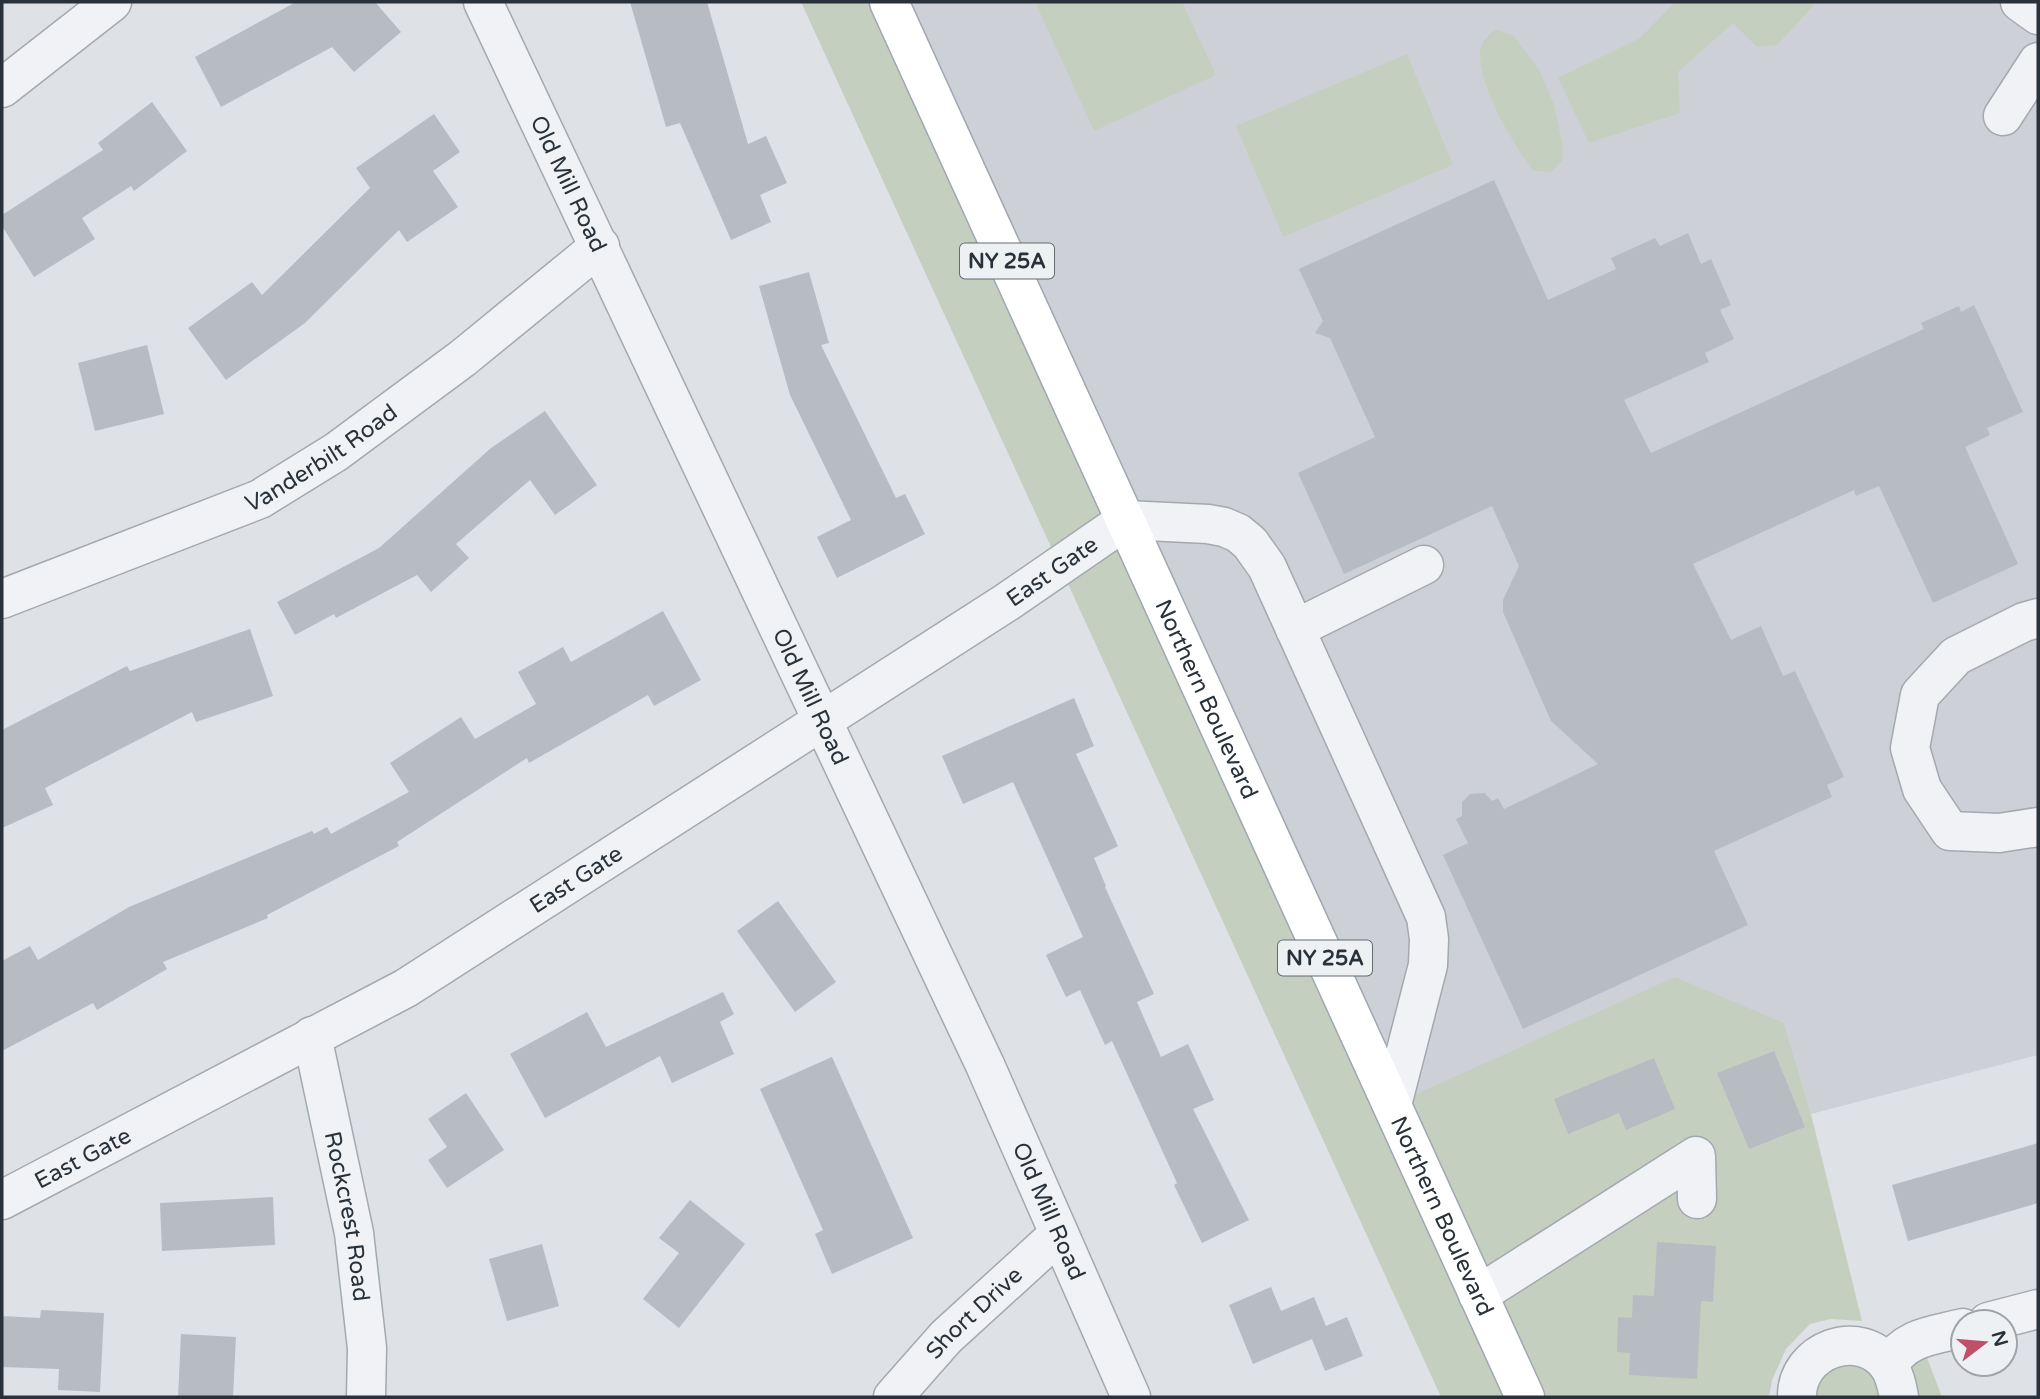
<svg xmlns="http://www.w3.org/2000/svg" width="2040" height="1399" viewBox="0 0 2040 1399" font-family="'Varela Round',sans-serif">
<style>
.built{fill:#cdd1d7}
.green{fill:#c5cfc0}
.building{fill:#b6bcc2}
.lines{fill:none;stroke-linecap:round;stroke-linejoin:round}
.minor-casing{stroke:#a4a9af;stroke-width:41}
.major-casing{stroke:#9fa7b1;stroke-width:41}
.minor{stroke:#f0f2f5;stroke-width:38}
.major{stroke:#fff;stroke-width:38}
.labels{text-anchor:middle;stroke-width:5;stroke-linejoin:round;paint-order:stroke}
.shield{fill:#edf1f4;stroke:#646b72;stroke-width:2}
.shield-label{font-size:21px;font-weight:bold;fill:#29313b}
.street-label{font-size:23px;fill:#29313b;stroke:#edf1f4}
</style>
<rect width="100%" height="100%" fill="#dee2e6"/>
<path class="built" d="M 890,2 L 2020,2 L 2038,14 L 2038,1055 L 1811,1114 L 1784,1023 L 1392,1105 Z"/>
<path class="green" d="M 801,2 L 890,2 L 1392,1105 L 1675,977 L 1784,1023 L 1811,1114 L 1862,1321 L 1831,1319 L 1810,1324 L 1786,1349 L 1772,1380 L 1769,1397 L 1441,1397 Z
M 1035,2 L 1182,2 L 1216,75 L 1094,131 Z
M 1675,2 L 1817,2 L 1777,45 L 1757,47 L 1733,23 L 1678,72 L 1680,113 L 1589,143 L 1558,78 L 1640,38 Z
M 1495,29 L 1514,36 L 1539,70 L 1554,104 L 1562,143 L 1563,160 L 1551,172 L 1534,171 C 1514,146 1473,79 1481,46 C 1483,40 1490,34 1495,29 Z
M 1407,54 L 1453,165 L 1283,237 L 1236,126 Z
M 1921,1342 L 1942,1397 L 1797,1397 L 1802,1374 Z"/>
<path class="building" d="M 296,2 L 375,2 L 401,32 L 354,72 L 332,47 L 221,107 L 195,57 Z
M 630,2 L 707,2 L 748,144 L 766,136 L 787,183 L 760,195 L 771,222 L 731,240 L 680,123 L 666,127 Z
M 152,102 L 187,151 L 134,191 L 131,186 L 82,218 L 95,239 L 34,277 L 2,226 L 2,215 L 103,150 L 98,143 Z
M 434,114 L 460,152 L 433,171 L 458,207 L 407,242 L 399,230 L 305,323 L 226,380 L 188,328 L 252,282 L 262,295 L 370,188 L 356,168 Z
M 1494,180 L 1548,300 L 1616,269 L 1611,258 L 1655,238 L 1660,246 L 1688,233 L 1701,264 L 1711,259 L 1731,305 L 1720,310 L 1734,339 L 1705,353 L 1709,362 L 1624,400 L 1651,453 L 1924,329 L 1921,323 L 1959,306 L 1961,312 L 1974,305 L 2023,412 L 1987,428 L 1990,435 L 1965,447 L 2018,564 L 1933,603 L 1879,486 L 1856,496 L 1854,490 L 1693,564 L 1731,640 L 1761,626 L 1783,676 L 1795,671 L 1844,777 L 1827,785 L 1832,797 L 1714,851 L 1748,925 L 1523,1029 L 1443,855 L 1468,843 L 1456,819 L 1462,816 L 1462,802 L 1470,794 L 1485,793 L 1492,801 L 1498,798 L 1504,809 L 1598,764 L 1551,721 L 1503,612 L 1503,600 L 1519,566 L 1492,506 L 1344,574 L 1298,473 L 1375,437 L 1330,338 L 1315,333 L 1323,321 L 1299,269 Z
M 809,272 L 829,343 L 821,345 L 896,498 L 905,494 L 925,534 L 837,578 L 817,537 L 851,520 L 790,395 L 759,286 Z
M 147,345 L 164,414 L 95,431 L 78,363 Z
M 545,411 L 597,485 L 555,515 L 530,480 L 456,544 L 469,558 L 431,592 L 417,575 L 336,618 L 334,614 L 295,635 L 277,602 L 379,548 L 491,448 Z
M 663,611 L 701,680 L 654,706 L 648,695 L 529,763 L 527,758 L 397,842 L 399,846 L 267,915 L 268,918 L 163,962 L 167,969 L 97,1010 L 93,1003 L 2,1051 L 2,961 L 30,946 L 38,960 L 129,907 L 312,831 L 314,834 L 327,827 L 331,834 L 409,792 L 390,763 L 461,717 L 475,739 L 536,704 L 518,672 L 563,647 L 571,662 Z
M 250,629 L 273,696 L 196,722 L 192,712 L 45,788 L 53,805 L 2,828 L 2,730 L 127,666 L 130,671 Z
M 1074,698 L 1094,746 L 1076,754 L 1118,846 L 1094,858 L 1106,886 L 1105,887 L 1154,994 L 1137,1002 L 1161,1057 L 1188,1044 L 1214,1100 L 1193,1109 L 1249,1220 L 1202,1243 L 1174,1185 L 1177,1183 L 1112,1041 L 1105,1045 L 1080,990 L 1066,997 L 1046,955 L 1083,937 L 1013,782 L 963,804 L 942,756 Z
M 778,901 L 836,982 L 795,1012 L 737,931 Z
M 723,992 L 734,1014 L 720,1022 L 734,1054 L 672,1083 L 660,1056 L 545,1118 L 510,1054 L 587,1012 L 606,1047 Z
M 1774,1051 L 1805,1127 L 1749,1149 L 1717,1073 Z
M 832,1057 L 913,1238 L 832,1274 L 815,1234 L 823,1230 L 760,1089 Z
M 1654,1058 L 1675,1109 L 1626,1130 L 1619,1113 L 1568,1134 L 1554,1099 Z
M 466,1093 L 504,1150 L 447,1188 L 428,1160 L 447,1147 L 428,1119 Z
M 2038,1143 L 2038,1203 L 1908,1241 L 1892,1185 Z
M 273,1197 L 275,1245 L 162,1251 L 160,1203 Z
M 690,1200 L 745,1244 L 679,1328 L 643,1299 L 679,1253 L 659,1238 Z
M 1657,1242 L 1716,1246 L 1713,1302 L 1701,1301 L 1697,1379 L 1629,1375 L 1630,1353 L 1617,1352 L 1618,1317 L 1632,1318 L 1633,1295 L 1654,1296 Z
M 542,1244 L 559,1306 L 507,1321 L 489,1259 Z
M 1271,1287 L 1281,1311 L 1314,1297 L 1326,1326 L 1347,1317 L 1363,1356 L 1325,1371 L 1312,1339 L 1253,1364 L 1229,1305 Z
M 41,1310 L 104,1313 L 100,1392 L 58,1390 L 59,1369 L 2,1367 L 2,1316 L 40,1318 Z
M 181,1334 L 236,1337 L 233,1397 L 178,1397 Z"/>
<g class="lines">
<defs>
<g id="minor">
<path id="s1" d="M 483,2 L 985,1065 L 1131,1397"/>
<path d="M 2020,2 L 2038,15"/>
<path d="M 2,88 L 112,2"/>
<path d="M 2003,116 L 2038,62"/>
<path id="s2" d="M 2,599 L 260,499 L 336,452 L 463,358 L 600,246"/>
<path d="M 2038,618 L 2024,622 L 1956,656 L 1920,695 L 1910,748 L 1922,789 L 1950,831 L 1999,833 L 2038,827"/>
<path d="M 1295,629 L 1424,565"/>
<path id="s3" d="M 312,1036 L 354,1233 L 367,1348 L 366,1397"/>
<path id="s4" d="M 2,1200 L 406,988 L 1007,602 L 1126,520 L 1208,524 L 1224,527 L 1238,533 L 1250,543 L 1267,567 L 1426,917 L 1429,939 L 1428,965 L 1392,1105"/>
<path d="M 1478,1295 L 1696,1156 L 1697,1199"/>
<path d="M 1988,1322 L 2038,1309"/>
<path d="M 1888,1365 C 1907,1336 1932,1336 1963,1328"/>
<path id="s5" d="M 893,1397 L 946,1337 L 1059,1234"/>
<path d="M 1797,1397 C 1796,1350 1860,1326 1889,1366 C 1895,1376 1897,1386 1899,1397"/>
</g>
<g id="major">
<path id="s6" d="M 889,2 L 1525,1397"/>
</g>
</defs>
<use href="#minor" class="minor-casing"/>
<use href="#major" class="major-casing"/>
<use href="#minor" class="minor"/>
<use href="#major" class="major"/>
</g>
<g class="labels">
<g class="shield">
<rect x="960" y="243.5" width="94" height="35" rx="5"/>
<rect x="1278" y="940.5" width="94" height="35" rx="5"/>
</g>
<g class="shield-label">
<text x="1007" y="268">NY 25A</text>
<text x="1325" y="965">NY 25A</text>
</g>
<g class="street-label">
<text dy="8" stroke="none"><textPath href="#s1" startOffset="201">Old Mill Road</textPath></text>
<text dy="8" stroke="none"><textPath href="#s2" startOffset="350">Vanderbilt Road</textPath></text>
<text dy="8" stroke="none"><textPath href="#s4" startOffset="1225">East Gate</textPath></text>
<text dy="8" stroke="none"><textPath href="#s1" startOffset="768">Old Mill Road</textPath></text>
<text dy="8" stroke="none"><textPath href="#s6" startOffset="766">Northern Boulevard</textPath></text>
<text dy="8" stroke="none"><textPath href="#s4" startOffset="658">East Gate</textPath></text>
<text dy="8" stroke="none"><textPath href="#s4" startOffset="91">East Gate</textPath></text>
<text dy="8" stroke="none"><textPath href="#s1" startOffset="1335">Old Mill Road</textPath></text>
<text dy="8" stroke="none"><textPath href="#s3" startOffset="184">Rockcrest Road</textPath></text>
<text dy="8" stroke="none"><textPath href="#s6" startOffset="1334">Northern Boulevard</textPath></text>
<text dy="8" stroke="none"><textPath href="#s5" startOffset="117">Short Drive</textPath></text>
</g>
</g>
<rect width="2040" height="1399" fill="none" stroke="#29313b" stroke-width="7"/>
<g transform="translate(1984 1343) rotate(74)"><circle r="33" fill="#edf1f4" stroke="#9fa4aa" stroke-width="2"/>
<path d="M0-5L12 26L0 18L-12 26Z" fill="#c04f6a"/>
<text y="-10" font-size="19" font-weight="bold" text-anchor="middle" fill="#29313b">N</text>
</g>
</svg>
